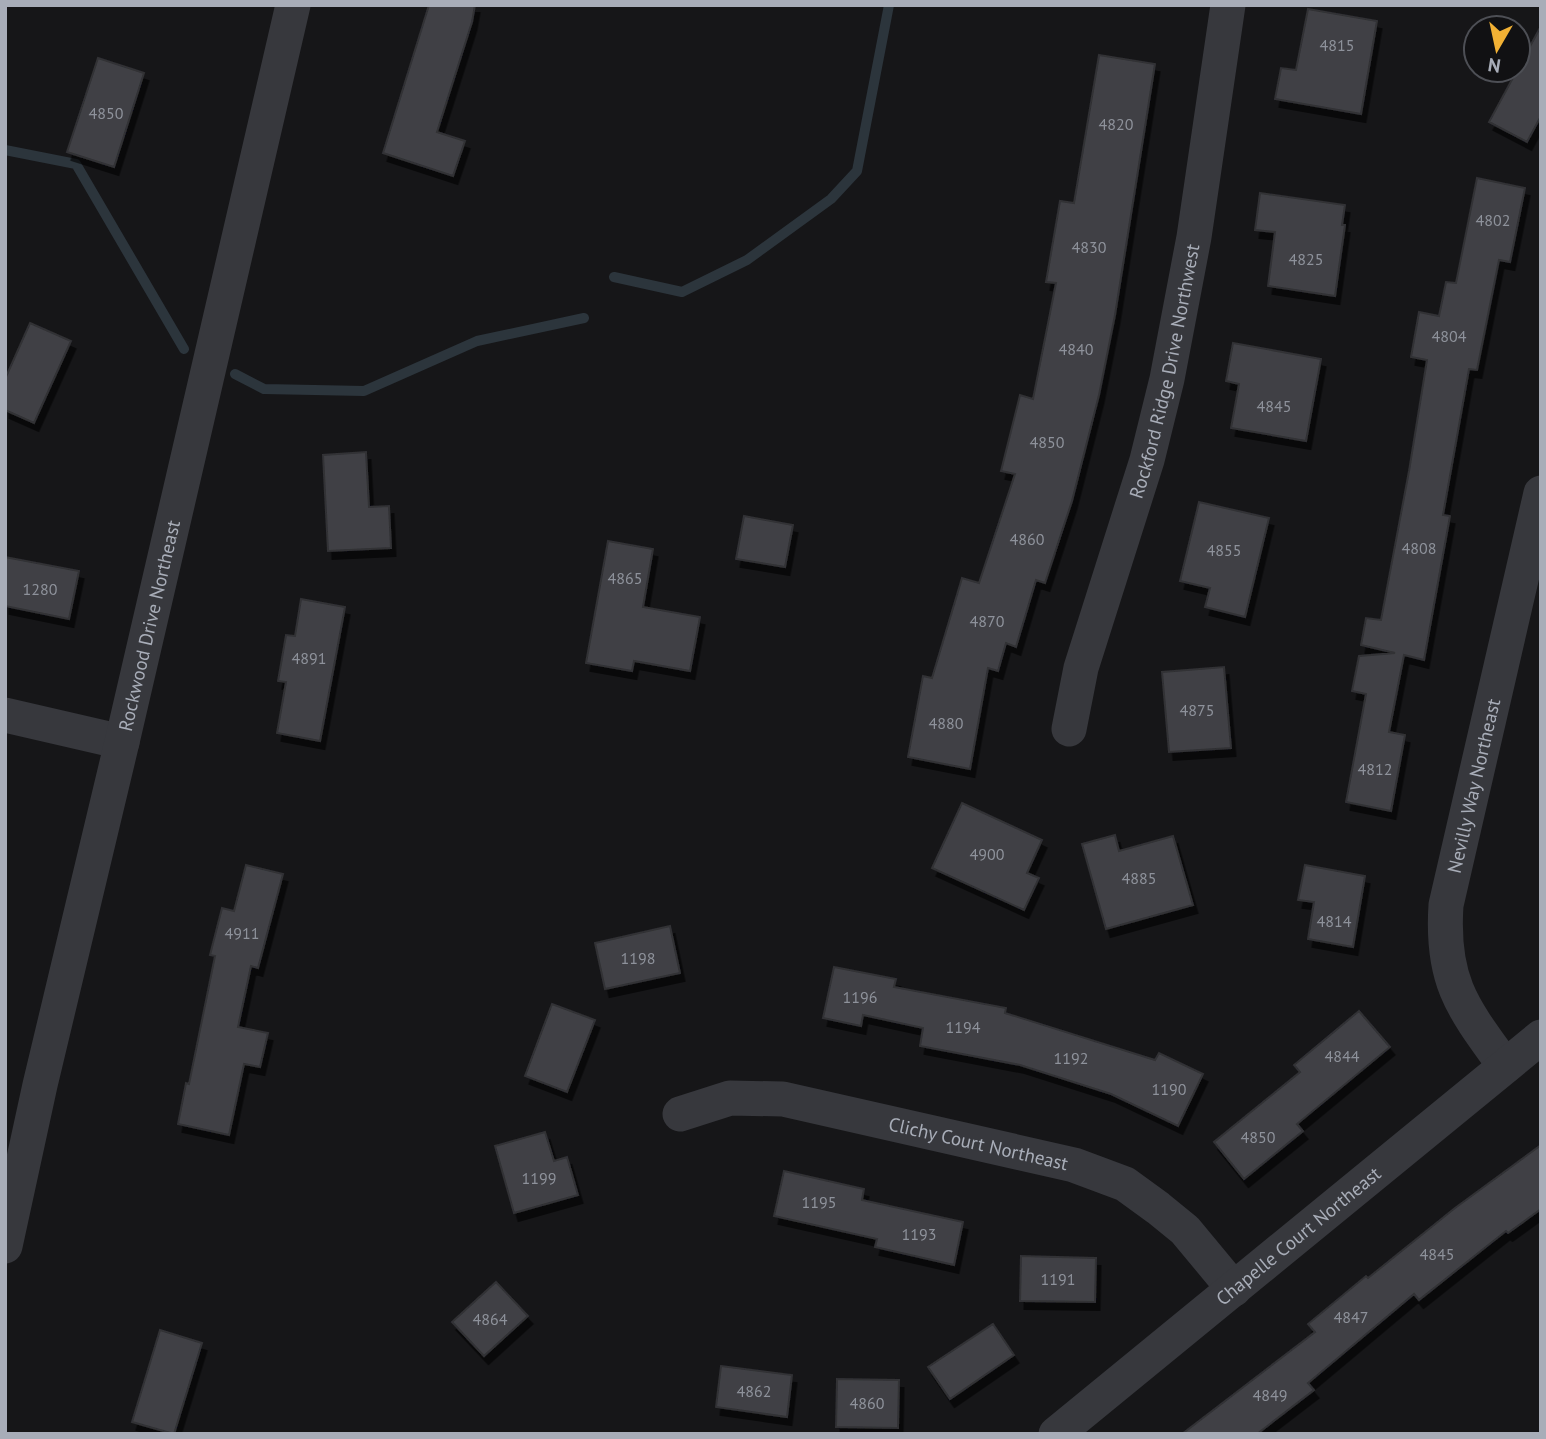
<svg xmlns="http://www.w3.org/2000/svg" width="1546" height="1439" viewBox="0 0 1546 1439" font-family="'PT Sans',sans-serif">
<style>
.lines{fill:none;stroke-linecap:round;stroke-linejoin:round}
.stream{stroke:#2c353c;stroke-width:10}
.building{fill:#404145;stroke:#303034;stroke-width:2;filter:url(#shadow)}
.street{stroke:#37383d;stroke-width:35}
.labels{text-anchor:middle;stroke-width:5;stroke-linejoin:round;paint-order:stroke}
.number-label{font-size:16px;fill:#8e929b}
.street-label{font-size:19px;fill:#a8adb8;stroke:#111113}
</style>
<defs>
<filter id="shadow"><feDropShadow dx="4.5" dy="8" stdDeviation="0" flood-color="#0009"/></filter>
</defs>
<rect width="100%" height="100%" fill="#161618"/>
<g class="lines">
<path class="stream" d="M 5,150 L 76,164 L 184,349
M 614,277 L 682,292 L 747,260 L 831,199 L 857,171 L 889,5
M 235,374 L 264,389 L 364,391 L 477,341 L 584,318"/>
</g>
<path class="building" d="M 429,5 L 475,5 L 472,22 L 437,132 L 465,141 L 453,176 L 383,153 Z
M 1308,9 L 1377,21 L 1361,114 L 1275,99 L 1281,68 L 1296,70 Z
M 1541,26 L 1541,116 L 1527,142 L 1489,122 Z
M 1099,55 L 1155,64 L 1115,315 L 1099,395 L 1072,501 L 1045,583 L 1036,580 L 1016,647 L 1006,643 L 998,671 L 988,668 L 970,769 L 908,757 L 923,676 L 932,678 L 962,578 L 979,583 L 1015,474 L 1001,471 L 1020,395 L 1033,399 L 1056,283 L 1046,282 L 1060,201 L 1074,203 Z
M 98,58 L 144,73 L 114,167 L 67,152 Z
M 1477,178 L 1525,188 L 1510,262 L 1499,260 L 1477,370 L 1469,369 L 1443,515 L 1450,516 L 1424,660 L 1404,655 L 1389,732 L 1405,735 L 1391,811 L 1346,802 L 1366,694 L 1352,691 L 1359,656 L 1395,653 L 1361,645 L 1366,618 L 1381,620 L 1409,471 L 1427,360 L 1411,357 L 1419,312 L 1439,316 L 1446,282 L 1456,283 Z
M 1260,193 L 1345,205 L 1342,225 L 1345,225 L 1335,296 L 1268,286 L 1275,232 L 1255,230 Z
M 30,323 L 71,341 L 34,423 L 5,410 L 5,379 Z
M 1233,343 L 1321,359 L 1306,441 L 1231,428 L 1239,384 L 1226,381 Z
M 366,452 L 369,507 L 389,506 L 391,548 L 328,551 L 323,455 Z
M 1199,502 L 1269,518 L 1245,617 L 1205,607 L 1210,588 L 1180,581 Z
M 744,516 L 793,525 L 785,567 L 736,559 Z
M 608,541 L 653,549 L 643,607 L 700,617 L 690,671 L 634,661 L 632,671 L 586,663 Z
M 5,557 L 79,571 L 69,619 L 5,606 Z
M 301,599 L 345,607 L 320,741 L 277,733 L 286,682 L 278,681 L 286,635 L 295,636 Z
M 1224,667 L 1231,748 L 1169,752 L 1162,672 Z
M 962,803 L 1042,840 L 1027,873 L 1039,878 L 1024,910 L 932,868 Z
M 1115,835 L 1119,851 L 1173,836 L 1193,905 L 1106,929 L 1082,844 Z
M 246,865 L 283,874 L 258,968 L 251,966 L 238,1027 L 268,1033 L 260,1067 L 244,1064 L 229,1135 L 178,1124 L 186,1083 L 189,1084 L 215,956 L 210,955 L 222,908 L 234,911 Z
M 1305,865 L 1365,876 L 1353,947 L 1308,939 L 1314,902 L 1298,900 Z
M 670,926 L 680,973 L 605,989 L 595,943 Z
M 834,967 L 896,979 L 894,987 L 1006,1008 L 1005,1013 L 1155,1060 L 1159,1053 L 1203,1074 L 1178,1126 L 1111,1094 L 1020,1065 L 920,1046 L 923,1028 L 863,1015 L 861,1026 L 823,1018 Z
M 552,1004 L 595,1020 L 567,1092 L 525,1076 Z
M 1359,1011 L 1390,1047 L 1297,1124 L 1303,1131 L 1244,1179 L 1214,1142 L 1300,1072 L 1294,1065 Z
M 545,1132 L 554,1161 L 567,1157 L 578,1195 L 514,1213 L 495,1146 Z
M 1541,1145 L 1541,1209 L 1508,1233 L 1506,1231 L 1419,1300 L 1414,1294 L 1308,1383 L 1314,1390 L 1257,1434 L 1182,1434 L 1315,1332 L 1308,1324 L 1366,1276 L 1368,1278 L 1455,1208 Z
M 784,1171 L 864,1189 L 862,1200 L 963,1222 L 954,1265 L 875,1247 L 877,1239 L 774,1216 Z
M 1021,1256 L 1096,1258 L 1095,1302 L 1020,1301 Z
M 496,1282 L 528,1316 L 484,1356 L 452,1322 Z
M 993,1324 L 1014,1355 L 950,1399 L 928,1367 Z
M 160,1330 L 202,1343 L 174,1434 L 132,1422 Z
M 721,1366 L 792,1375 L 787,1417 L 716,1407 Z
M 837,1379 L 899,1380 L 898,1428 L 836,1427 Z"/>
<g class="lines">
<g class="street">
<path d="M 5,715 L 122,742"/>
<path id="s1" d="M 1069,729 L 1081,668 L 1147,460 L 1167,379 L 1194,237 L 1228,5"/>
<path id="s2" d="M 1505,1066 C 1462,1007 1441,981 1446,905 L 1541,493"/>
<path id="s3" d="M 680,1114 L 730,1098 L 783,1099 L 1074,1165 L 1125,1184 L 1158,1208 L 1185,1230 L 1234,1289"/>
<path id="s4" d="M 5,1246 L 40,1085 L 122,742 L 293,5"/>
<path id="s5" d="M 1056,1434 L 1541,1037"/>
</g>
</g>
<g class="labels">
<g class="number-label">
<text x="1337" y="51">4815</text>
<text x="106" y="119">4850</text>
<text x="1116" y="130">4820</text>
<text x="1493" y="226">4802</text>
<text x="1089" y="253">4830</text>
<text x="1306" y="265">4825</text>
<text x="1449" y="342">4804</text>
<text x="1076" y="355">4840</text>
<text x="1274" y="412">4845</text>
<text x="1047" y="448">4850</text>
<text x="1027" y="545">4860</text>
<text x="1419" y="554">4808</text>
<text x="1224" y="556">4855</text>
<text x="625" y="584">4865</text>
<text x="40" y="595">1280</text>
<text x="987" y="627">4870</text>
<text x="309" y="664">4891</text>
<text x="1197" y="716">4875</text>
<text x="946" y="729">4880</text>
<text x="1375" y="775">4812</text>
<text x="987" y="860">4900</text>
<text x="1139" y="884">4885</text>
<text x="1334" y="927">4814</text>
<text x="242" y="939">4911</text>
<text x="638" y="964">1198</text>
<text x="860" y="1003">1196</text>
<text x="963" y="1033">1194</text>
<text x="1342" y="1062">4844</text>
<text x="1071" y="1064">1192</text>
<text x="1169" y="1095">1190</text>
<text x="1258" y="1143">4850</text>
<text x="539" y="1184">1199</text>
<text x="819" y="1208">1195</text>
<text x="919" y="1240">1193</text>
<text x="1437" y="1260">4845</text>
<text x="1058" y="1285">1191</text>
<text x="1351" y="1323">4847</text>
<text x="490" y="1325">4864</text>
<text x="754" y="1397">4862</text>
<text x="1270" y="1401">4849</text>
<text x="867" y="1409">4860</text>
</g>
<g class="street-label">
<text dy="7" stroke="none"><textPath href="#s1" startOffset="371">Rockford Ridge Drive Northwest</textPath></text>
<text dy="7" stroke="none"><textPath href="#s4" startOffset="637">Rockwood Drive Northeast</textPath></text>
<text dy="7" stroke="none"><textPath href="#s2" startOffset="299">Nevilly Way Northeast</textPath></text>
<text dy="7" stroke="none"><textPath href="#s3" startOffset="306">Clichy Court Northeast</textPath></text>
<text dy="7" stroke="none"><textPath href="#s5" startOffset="313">Chapelle Court Northeast</textPath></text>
</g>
</g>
<rect width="1546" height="1439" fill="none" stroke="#a8adb8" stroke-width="14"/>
<g transform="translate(1497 49) rotate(189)"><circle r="33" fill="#111113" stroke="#4d4f55" stroke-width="2"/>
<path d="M0-5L12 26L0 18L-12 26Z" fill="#f2b134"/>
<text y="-10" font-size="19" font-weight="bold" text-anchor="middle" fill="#a8adb8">N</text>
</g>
</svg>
